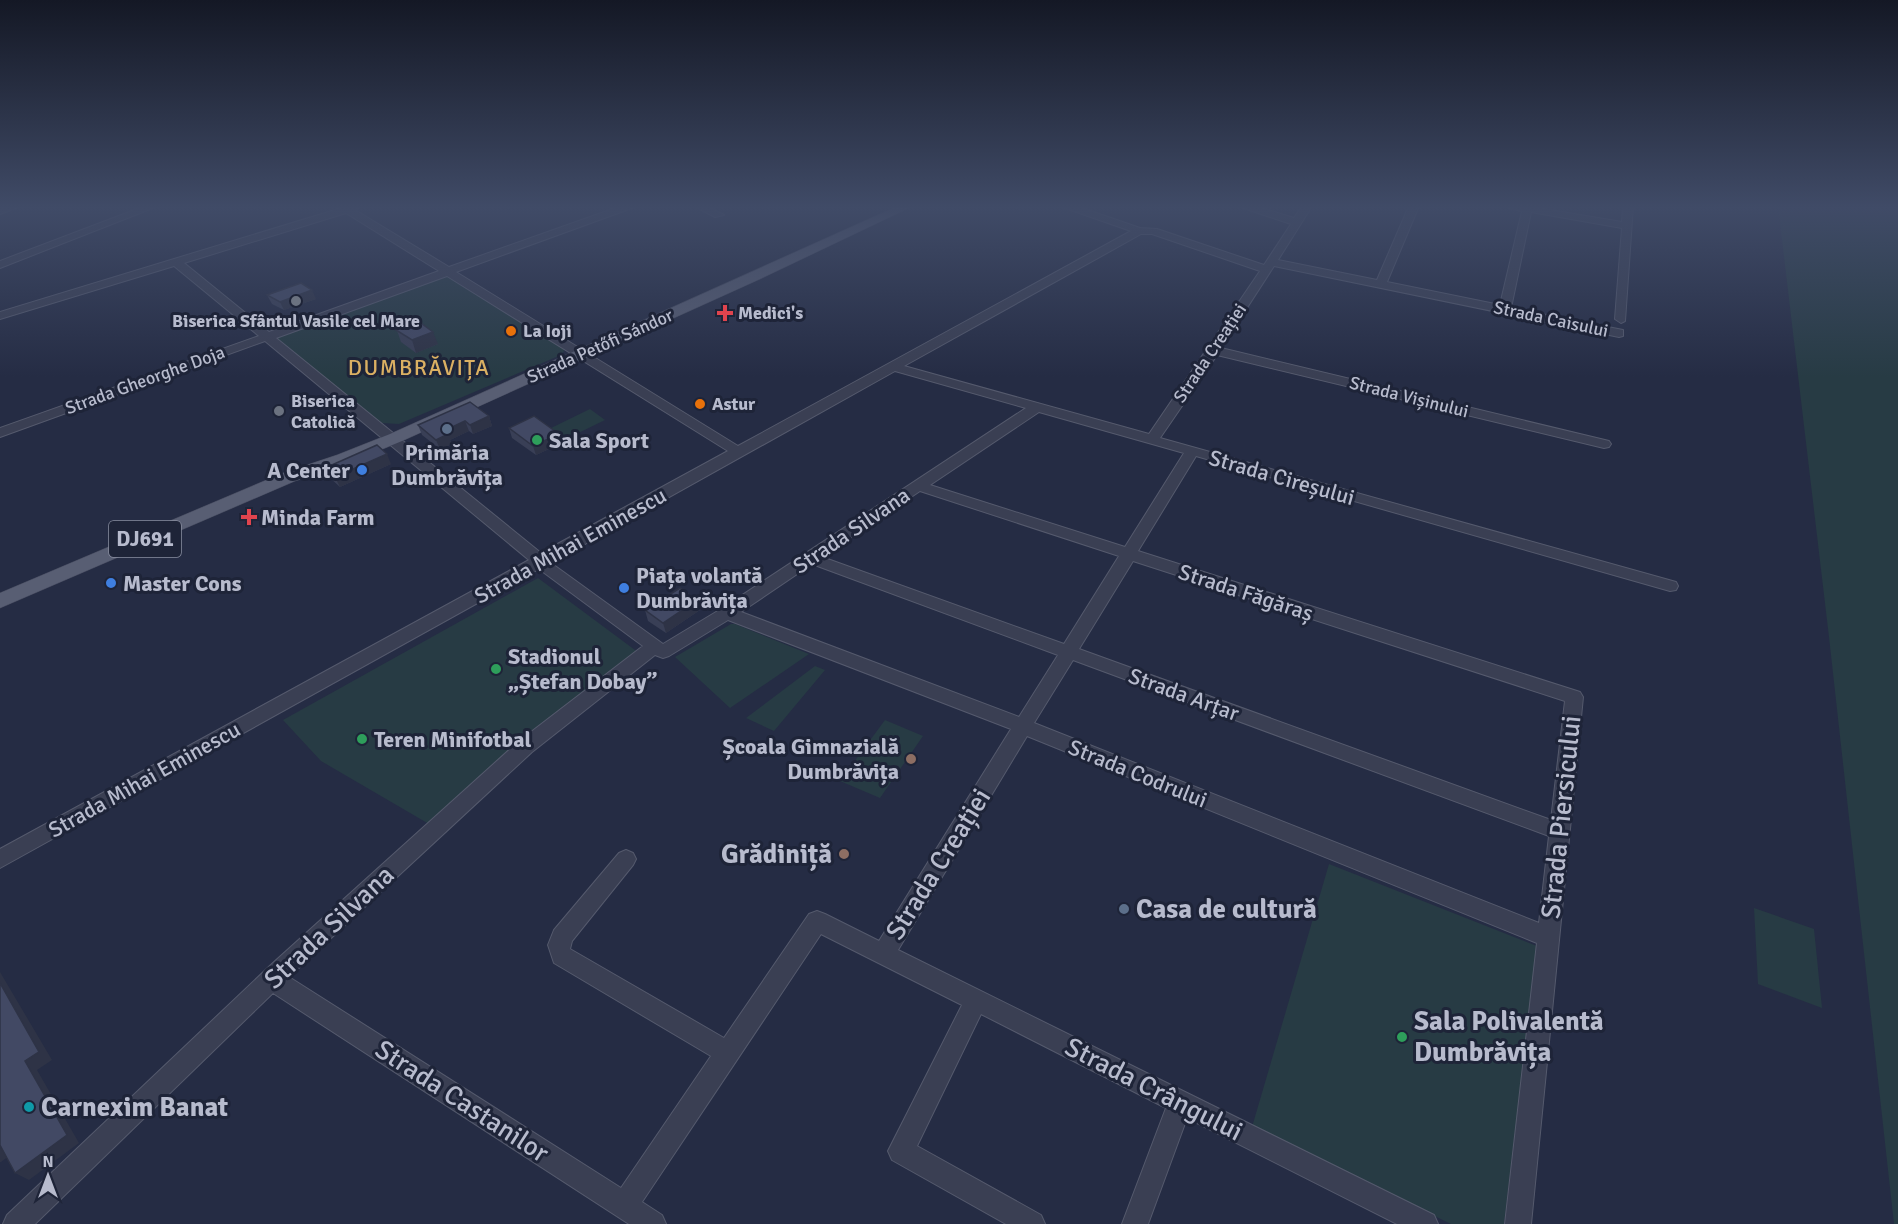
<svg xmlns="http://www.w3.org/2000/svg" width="1898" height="1224" viewBox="0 0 1898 1224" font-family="Signika,sans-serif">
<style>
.green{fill:#273b44}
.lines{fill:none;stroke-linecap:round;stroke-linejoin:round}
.minor-casing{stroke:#555a6d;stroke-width:2}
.major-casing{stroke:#43485c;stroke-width:1}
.minor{fill:#3a3f53;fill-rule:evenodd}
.major{fill:#585e73;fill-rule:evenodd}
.wall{fill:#393f56}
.shaded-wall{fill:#2e3346}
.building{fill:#424964;stroke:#2e3346;stroke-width:1.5}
.worship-dot{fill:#6b7280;stroke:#1e2438;stroke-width:2}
.health-dot{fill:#e0444e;stroke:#1e2438;stroke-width:2}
.food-dot{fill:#e8710a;stroke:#1e2438;stroke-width:2}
.service-dot{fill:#5c6f8a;stroke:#1e2438;stroke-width:2}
.leisure-dot{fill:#2e9e5b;stroke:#1e2438;stroke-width:2}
.shop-dot{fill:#3f7fe0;stroke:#1e2438;stroke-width:2}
.education-dot{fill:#8d6e63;stroke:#1e2438;stroke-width:2}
.culture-dot{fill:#0f9aa8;stroke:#1e2438;stroke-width:2}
.labels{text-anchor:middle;stroke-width:6;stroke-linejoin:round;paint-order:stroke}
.far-poi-label{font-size:18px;font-weight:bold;fill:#b7bbcd;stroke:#1e2438;text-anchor:start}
.far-street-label{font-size:18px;fill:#b7bbcd;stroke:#1e2438}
.shield{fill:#1e2438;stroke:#898ea0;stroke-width:1.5}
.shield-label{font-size:21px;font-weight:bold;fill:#b7bbcd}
.far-quarter-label{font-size:22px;letter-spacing:1.5px;fill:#dbb063;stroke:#1e2438}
.poi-label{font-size:22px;font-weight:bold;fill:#b7bbcd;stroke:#1e2438;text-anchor:start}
.street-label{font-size:22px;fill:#b7bbcd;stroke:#1e2438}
.near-street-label{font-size:27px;fill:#b7bbcd;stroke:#1e2438}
.near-poi-label{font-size:27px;font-weight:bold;fill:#b7bbcd;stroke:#1e2438;text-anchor:start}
</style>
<rect width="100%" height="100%" fill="#252c44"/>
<path class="green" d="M 1778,206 L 1898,206 L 1898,1224 L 1894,1224 L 1829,637 Z
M 447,272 L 563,348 L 564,351 L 561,355 L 399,424 L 382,423 L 268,335 Z
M 590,409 L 605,420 L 564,440 L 549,429 Z
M 538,578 L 639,653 L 429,824 L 321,761 L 283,720 Z
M 731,624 L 735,624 L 809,654 L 730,708 L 675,657 Z
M 815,666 L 825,670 L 774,731 L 746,718 Z
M 885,720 L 923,736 L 880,798 L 840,781 Z
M 1329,864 L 1537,946 L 1504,1224 L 1451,1224 L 1252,1127 Z
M 1754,908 L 1814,929 L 1822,1008 L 1758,984 Z"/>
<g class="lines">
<defs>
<path id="minor" d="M 7,206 L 21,206 L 0,214 L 0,208 Z
M 145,206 L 158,206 L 0,268 L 0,261 Z
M 348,206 L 362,206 L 355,210 L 449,267 L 621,206 L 634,206 L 632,208 L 456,272 L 738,446 L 1131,231 L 1065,208 L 1063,206 L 1076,206 L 1140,228 L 1157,229 L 1264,265 L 1291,224 L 1243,208 L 1241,206 L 1255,206 L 1294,218 L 1302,206 L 1312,206 L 1278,260 L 1377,280 L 1409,206 L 1419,206 L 1387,282 L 1500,305 L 1522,211 L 1508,208 L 1506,206 L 1526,206 L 1622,222 L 1623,206 L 1633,206 L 1625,321 L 1621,323 L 1615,319 L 1622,228 L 1531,212 L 1511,308 L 1623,330 L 1623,336 L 1619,337 L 1274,266 L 1221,348 L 1609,441 L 1611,444 L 1609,447 L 1604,448 L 1217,355 L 1160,438 L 1676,582 L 1678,586 L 1676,590 L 1670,591 L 1196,456 L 1138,551 L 1580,692 L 1583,697 L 1531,1224 L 1505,1224 L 1537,943 L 1027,736 L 898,950 L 1434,1215 L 1438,1224 L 1397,1224 L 1187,1118 L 1148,1224 L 1122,1224 L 1166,1108 L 981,1014 L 917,1146 L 1041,1215 L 1045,1224 L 1006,1224 L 892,1160 L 888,1151 L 962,1005 L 821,934 L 642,1202 L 662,1215 L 666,1224 L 629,1224 L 273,993 L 35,1224 L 3,1224 L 7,1215 L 273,963 L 518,742 L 643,646 L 539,569 L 0,868 L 0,849 L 529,560 L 265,341 L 0,437 L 0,428 L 259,336 L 174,266 L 0,319 L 0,312 ZM 346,213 L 439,271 L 269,332 L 184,263 ZM 1141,234 L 1152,234 L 1260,271 L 1149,434 L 904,366 ZM 447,276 L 728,451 L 541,553 L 276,338 ZM 895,371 L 1026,408 L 721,609 L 663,644 L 551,563 ZM 1039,412 L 1184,453 L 1125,547 L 930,485 ZM 920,491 L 1119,556 L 1064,644 L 822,557 ZM 1133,561 L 1565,701 L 1551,820 L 1079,649 ZM 812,564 L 1058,655 L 1019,717 L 741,612 ZM 728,620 L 1011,729 L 879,941 L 825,914 L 817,911 L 809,914 L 724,1038 L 570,949 L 572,941 L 633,865 L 636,859 L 633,853 L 626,850 L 619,853 L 554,930 L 548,945 L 554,963 L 711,1056 L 621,1188 L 289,977 L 532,752 L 655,655 L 663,658 L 669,656 ZM 1073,660 L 1549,836 L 1539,923 L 1034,723 Z
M 694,206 L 706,206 L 724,215 L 715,217 Z"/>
<path id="major" d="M 898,206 L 913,206 L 760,279 L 402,441 L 349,463 L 295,481 L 0,608 L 0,593 L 283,473 L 337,455 L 390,434 Z"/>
</defs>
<use href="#minor" class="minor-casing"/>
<use href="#major" class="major-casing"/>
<use href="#minor" class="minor"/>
<use href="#major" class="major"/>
</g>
<path class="wall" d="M 267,295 L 316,299 L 284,310 L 272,304 Z
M 395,325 L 438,344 L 416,353 L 401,342 Z
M 489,416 L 492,426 L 473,434 L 469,431 L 450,440 L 452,444 L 440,449 L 422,435 L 418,425 Z
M 509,428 L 562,443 L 536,455 L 512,438 Z
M 391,464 L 340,487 L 330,478 L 325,468 Z
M 697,600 L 700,610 L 666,633 L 648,621 L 645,610 Z"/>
<path class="shaded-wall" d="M 312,290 L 316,299 L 284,310 L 280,302 Z
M 433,332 L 438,344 L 416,353 L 412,340 Z
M 489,416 L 492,426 L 473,434 L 470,425 Z
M 465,421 L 469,431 L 450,440 L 452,444 L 440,449 L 436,440 L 444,431 Z
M 559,434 L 562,443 L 536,455 L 533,446 Z
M 387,454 L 391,464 L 340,487 L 335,477 Z
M 697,600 L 700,610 L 666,633 L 663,623 Z
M 0,972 L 52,1060 L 37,1070 L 79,1143 L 29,1180 L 15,1173 L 25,1061 L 0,983 Z
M 0,1145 L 14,1152 L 1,1162 L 0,1162 Z"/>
<path class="building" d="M 301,283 L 312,290 L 280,302 L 267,295 Z
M 410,320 L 415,323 L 418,321 L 433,332 L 412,340 L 396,330 L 400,328 L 395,325 Z
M 470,402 L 489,416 L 470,425 L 465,421 L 444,431 L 448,434 L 436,440 L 418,425 Z
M 534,416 L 559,434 L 533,446 L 509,428 Z
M 377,445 L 387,454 L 335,477 L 325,468 Z
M 680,588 L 697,600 L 663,623 L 645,610 Z
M 0,983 L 39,1052 L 25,1061 L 67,1135 L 15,1173 L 0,1145 Z"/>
<linearGradient id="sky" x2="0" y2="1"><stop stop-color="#141825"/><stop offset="0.55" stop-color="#404b67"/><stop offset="1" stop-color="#404b67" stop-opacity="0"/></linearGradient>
<rect width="1898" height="377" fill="url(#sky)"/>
<g class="worship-dot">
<circle cx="296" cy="301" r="6"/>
<circle cx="279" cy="411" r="6"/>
</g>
<g class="health-dot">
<path d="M722 304h6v6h6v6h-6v6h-6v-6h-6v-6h6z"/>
<path d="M246 508h6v6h6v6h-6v6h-6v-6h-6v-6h6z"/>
</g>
<g class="food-dot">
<circle cx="511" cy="331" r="6"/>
<circle cx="700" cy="404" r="6"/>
</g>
<g class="service-dot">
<circle cx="447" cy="429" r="6"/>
<circle cx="1124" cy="909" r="6"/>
</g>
<g class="leisure-dot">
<circle cx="537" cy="440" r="6"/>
<circle cx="496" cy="669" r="6"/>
<circle cx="362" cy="739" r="6"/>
<circle cx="1402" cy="1037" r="6"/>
</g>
<g class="shop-dot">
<circle cx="362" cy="470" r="6"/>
<circle cx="111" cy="583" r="6"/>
<circle cx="624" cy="588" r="6"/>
</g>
<g class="education-dot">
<circle cx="911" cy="759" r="6"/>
<circle cx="844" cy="854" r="6"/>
</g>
<circle class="culture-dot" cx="29" cy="1107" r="6"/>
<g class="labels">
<g class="far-poi-label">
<text x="738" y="319">Medici's</text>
<text x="296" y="327" text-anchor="middle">Biserica Sfântul Vasile cel Mare</text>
<text x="523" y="337">La Ioji</text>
<text x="291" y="407">Biserica<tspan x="291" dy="21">Catolică</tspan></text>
<text x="712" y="410">Astur</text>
</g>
<g class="far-street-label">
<text transform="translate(1551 319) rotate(12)" y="6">Strada Caisului</text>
<text transform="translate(600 346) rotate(-24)" y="6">Strada Petőfi Sándor</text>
<text transform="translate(1210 353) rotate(-56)" y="6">Strada Creației</text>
<text transform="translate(145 380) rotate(-20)" y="6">Strada Gheorghe Doja</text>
<text transform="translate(1409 397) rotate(14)" y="6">Strada Vișinului</text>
</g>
<rect class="shield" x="109" y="521" width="72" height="36" rx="4.5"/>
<g class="shield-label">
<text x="145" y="546">DJ691</text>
</g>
<g class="far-quarter-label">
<text x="419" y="375">DUMBRĂVIȚA</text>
</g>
<g class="poi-label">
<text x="549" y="448">Sala Sport</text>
<text x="447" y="460" text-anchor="middle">Primăria<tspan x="447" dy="25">Dumbrăvița</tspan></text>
<text x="350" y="478" text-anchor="end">A Center</text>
<text x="261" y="525">Minda Farm</text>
<text x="636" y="583">Piața volantă<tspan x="636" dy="25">Dumbrăvița</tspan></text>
<text x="123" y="591">Master Cons</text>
<text x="508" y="664">Stadionul<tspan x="508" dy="25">„Ștefan Dobay”</tspan></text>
<text x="374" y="747">Teren Minifotbal</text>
<text x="899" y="754" text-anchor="end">Școala Gimnazială<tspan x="899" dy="25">Dumbrăvița</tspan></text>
</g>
<g class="street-label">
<text transform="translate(1282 477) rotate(16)" y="8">Strada Cireșului</text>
<text transform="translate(851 530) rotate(-34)" y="8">Strada Silvana</text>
<text transform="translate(570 545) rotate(-29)" y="8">Strada Mihai Eminescu</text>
<text transform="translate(1246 592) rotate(18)" y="8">Strada Făgăraș</text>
<text transform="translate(1184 694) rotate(20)" y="8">Strada Arțar</text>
<text transform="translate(1138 773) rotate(22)" y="8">Strada Codrului</text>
<text transform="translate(144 779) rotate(-29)" y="8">Strada Mihai Eminescu</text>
</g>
<g class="near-street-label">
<text transform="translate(1561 817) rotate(-84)" y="9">Strada Piersicului</text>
<text transform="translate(938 864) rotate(-58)" y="9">Strada Creației</text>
<text transform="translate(329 927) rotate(-43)" y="9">Strada Silvana</text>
<text transform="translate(1154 1089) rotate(27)" y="9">Strada Crângului</text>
<text transform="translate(462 1101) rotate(33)" y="9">Strada Castanilor</text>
</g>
<g class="near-poi-label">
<text x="832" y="863" text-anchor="end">Grădiniță</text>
<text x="1136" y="918">Casa de cultură</text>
<text x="1414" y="1030">Sala Polivalentă<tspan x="1414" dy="31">Dumbrăvița</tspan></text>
<text x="41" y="1116">Carnexim Banat</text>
</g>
</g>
<g transform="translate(48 1176)" stroke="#1e2438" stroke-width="4.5" paint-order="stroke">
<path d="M0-4.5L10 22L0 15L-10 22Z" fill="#b7bbcd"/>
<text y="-9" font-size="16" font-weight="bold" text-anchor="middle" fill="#b7bbcd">N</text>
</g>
</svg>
